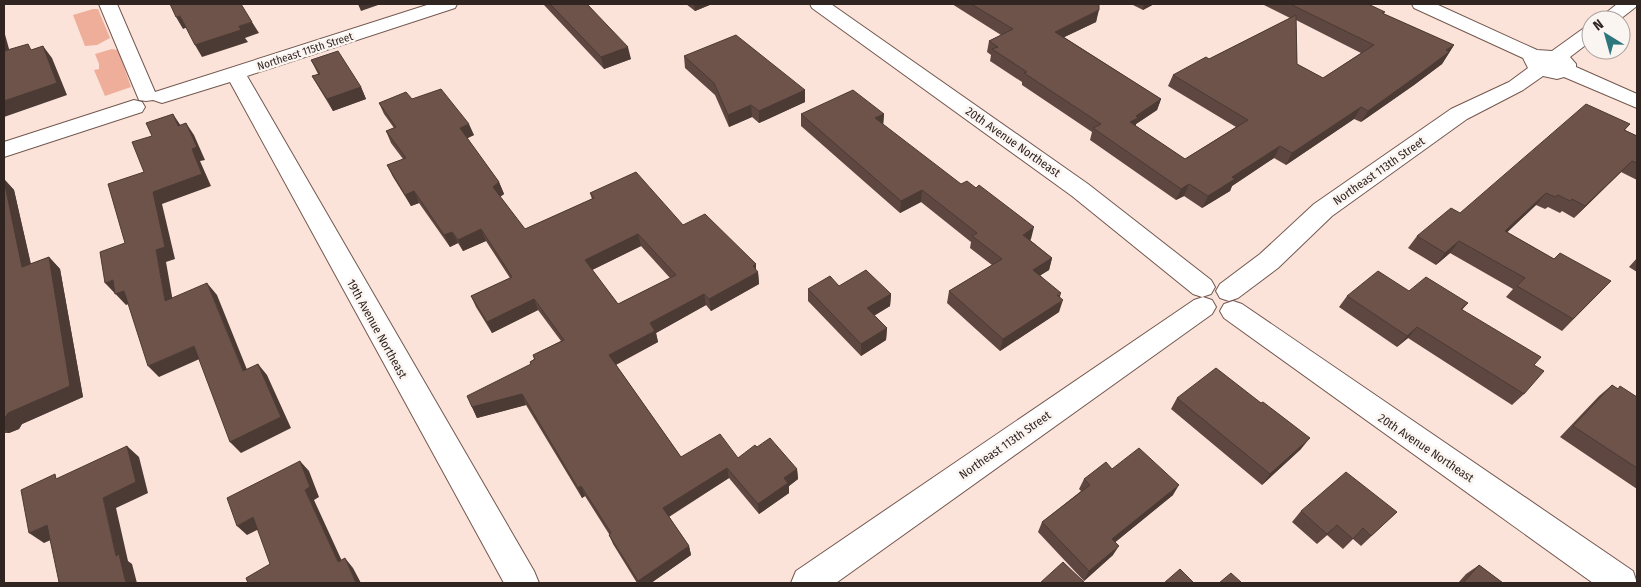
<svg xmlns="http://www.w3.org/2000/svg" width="1641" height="587" viewBox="0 0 1641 587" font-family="'Fira Sans Condensed',sans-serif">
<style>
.green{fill:#efae99}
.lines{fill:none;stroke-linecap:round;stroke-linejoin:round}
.street-casing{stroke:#73584f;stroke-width:2}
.street{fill:#fff;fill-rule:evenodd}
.wall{fill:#5e4740;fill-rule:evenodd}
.shaded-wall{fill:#4c3a34}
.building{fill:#6d534a;stroke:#4c3a34;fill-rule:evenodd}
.labels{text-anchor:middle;stroke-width:5;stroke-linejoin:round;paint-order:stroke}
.far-street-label{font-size:11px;fill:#312521;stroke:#fbf5f2}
.street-label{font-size:12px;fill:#312521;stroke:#fbf5f2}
</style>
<rect width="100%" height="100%" fill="#fce3da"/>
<path class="green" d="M 93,9 L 98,9 L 110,38 L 97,45 L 85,46 L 73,15 Z
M 112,49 L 118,50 L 131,87 L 105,96 L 94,70 L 99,69 L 99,64 L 95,54 Z"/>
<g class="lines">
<defs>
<path id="street" d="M 99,4 L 117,4 L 155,92 L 430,4 L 457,4 L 455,8 L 247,76 L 534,571 L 539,583 L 504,583 L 230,82 L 162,103 L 153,100 L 146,101 L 139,100 Z
M 810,4 L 831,4 L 1088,184 L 1211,280 L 1215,287 L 1211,294 L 1202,297 L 1193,294 L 1072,196 L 812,8 Z
M 1412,4 L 1436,4 L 1537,50 L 1552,51 L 1584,28 L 1591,26 L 1591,41 L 1570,57 L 1576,64 L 1576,67 L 1637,94 L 1637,108 L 1564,77 L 1557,79 L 1543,76 L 1523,90 L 1467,119 L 1332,216 L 1278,268 L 1238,298 L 1229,301 L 1220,298 L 1216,291 L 1220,284 L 1260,254 L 1314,204 L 1451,109 L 1509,82 L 1528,68 L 1523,58 L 1414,8 Z
M 1617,4 L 1637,4 L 1637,6 L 1619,20 L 1597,20 Z
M 134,100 L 142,102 L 145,107 L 142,112 L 4,157 L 4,142 Z
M 1203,297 L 1212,300 L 1216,307 L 1212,314 L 836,583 L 791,583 L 796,571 L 1194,300 Z
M 1233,301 L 1242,304 L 1633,571 L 1637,583 L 1593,583 L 1224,318 L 1220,311 L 1224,304 Z"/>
</defs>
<use href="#street" class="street-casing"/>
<use href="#street" class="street"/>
</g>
<path class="wall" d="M 543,4 L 587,4 L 631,59 L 604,69 L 544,5 Z
M 686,4 L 712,4 L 695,11 Z
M 952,4 L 1099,4 L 1096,22 L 1064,37 L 1161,99 L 1157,110 L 1136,124 L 1136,126 L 1185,159 L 1236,127 L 1168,86 L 1173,75 L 1209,59 L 1290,18 L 1262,4 L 1368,4 L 1384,14 L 1454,45 L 1442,64 L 1414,85 L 1361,122 L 1354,119 L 1286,165 L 1274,158 L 1232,186 L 1230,191 L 1202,208 L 1184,196 L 1176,200 L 1090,140 L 1092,132 L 1022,85 L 1022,82 L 990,61 L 991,55 L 987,52 L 989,41 L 1001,35 ZM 1296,20 L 1361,53 L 1323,78 L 1297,64 Z
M 1131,4 L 1154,4 L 1143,10 Z
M 684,56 L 805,90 L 805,102 L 759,123 L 752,117 L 729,127 L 715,95 L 685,68 Z
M 311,60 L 361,87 L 366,99 L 333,111 L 319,88 L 312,76 L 318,74 Z
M 412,99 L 474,135 L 467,138 L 499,182 L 504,194 L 500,197 L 525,229 L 592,199 L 590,193 L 683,225 L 756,264 L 756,270 L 758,272 L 759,284 L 711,311 L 706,305 L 656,333 L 658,342 L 616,365 L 681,457 L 738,458 L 757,447 L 797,469 L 798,479 L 789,486 L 789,493 L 759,514 L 729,478 L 669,517 L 689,546 L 691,555 L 651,583 L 637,583 L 613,544 L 609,535 L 609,534 L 585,496 L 582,498 L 526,405 L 477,418 L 472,407 L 531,364 L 530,362 L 534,359 L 533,355 L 561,341 L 538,310 L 492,333 L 476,307 L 471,296 L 510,278 L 486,241 L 463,251 L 458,243 L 450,247 L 419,203 L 411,206 L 393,177 L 387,165 L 403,159 L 391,143 L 386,131 L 394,128 L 384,114 L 379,103 ZM 641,246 L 670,278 L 618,304 L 592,270 Z
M 801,114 L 884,114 L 883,125 L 1031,239 L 1030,240 L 1052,258 L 1049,270 L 1040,275 L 1060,298 L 1059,312 L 1000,351 L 947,303 L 949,291 L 992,265 L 970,248 L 971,242 L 921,202 L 900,213 L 801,126 Z
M 1630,124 L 1625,130 L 1637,136 L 1637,180 L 1621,172 L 1574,218 L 1562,211 L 1560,213 L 1548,207 L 1545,209 L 1536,205 L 1507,232 L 1554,259 L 1611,281 L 1562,331 L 1506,297 L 1513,289 L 1450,253 L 1436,265 L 1408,248 L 1417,236 Z
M 4,179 L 14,190 L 31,264 L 49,257 L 60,269 L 83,397 L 22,424 L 19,429 L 9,433 L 4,433 Z
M 1637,258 L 1637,272 L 1629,267 Z
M 839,286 L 891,294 L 890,306 L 874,316 L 887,328 L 886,340 L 861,356 L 808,301 L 808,289 Z
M 1409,291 L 1468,303 L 1462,310 L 1534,365 L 1524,394 L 1512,405 L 1408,338 L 1397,347 L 1339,307 L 1347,296 Z
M 1612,385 L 1617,388 L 1637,397 L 1637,489 L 1560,437 L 1599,396 Z
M 1177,398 L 1261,403 L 1301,449 L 1262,485 L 1171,409 Z
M 1112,469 L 1173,495 L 1115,542 L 1113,555 L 1084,581 L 1038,532 L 1042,522 L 1081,491 L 1079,489 L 1084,479 Z
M 1301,511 L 1397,512 L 1361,546 L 1353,539 L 1343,549 L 1327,535 L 1317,544 L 1292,522 Z
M 1479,565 L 1503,583 L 1458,583 L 1466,574 Z"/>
<path class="shaded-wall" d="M 358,4 L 381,4 L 361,11 Z
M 694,4 L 712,4 L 695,11 Z
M 1144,4 L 1154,4 L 1143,10 Z
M 1099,10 L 1096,22 L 1052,43 L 1055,32 Z
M 180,16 L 188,27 L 183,29 L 176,17 Z
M 252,22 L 259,33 L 245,38 L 248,42 L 202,57 L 195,45 L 239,26 Z
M 4,31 L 13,63 L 4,52 Z
M 1454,45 L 1442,64 L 1414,85 L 1361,122 L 1368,111 Z
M 43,46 L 52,58 L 67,95 L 4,117 L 4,101 Z
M 628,47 L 631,59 L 604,69 L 601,57 Z
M 361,87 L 366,99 L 333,111 L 327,99 Z
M 805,90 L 805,102 L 759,123 L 759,111 Z
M 1161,99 L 1157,110 L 1136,124 L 1135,129 L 1130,122 L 1136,116 Z
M 751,105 L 752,117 L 729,127 L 728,115 Z
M 1361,107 L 1354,119 L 1286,165 L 1292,153 Z
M 173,114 L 181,126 L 178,126 Z
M 884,114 L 883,126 L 875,118 Z
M 186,123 L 194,135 L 205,160 L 200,161 L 211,186 L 162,204 L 175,259 L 166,262 L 175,313 L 165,301 L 156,250 L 153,192 L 192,149 Z
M 469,124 L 474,135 L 464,140 L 460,128 Z
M 1280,146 L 1274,158 L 1232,186 L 1230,191 L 1202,208 L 1208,196 L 1232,177 Z
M 1632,161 L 1621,172 L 1574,218 L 1585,206 Z
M 4,179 L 14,190 L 34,279 L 22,267 Z
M 499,182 L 504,194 L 497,199 L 493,187 Z
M 1189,184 L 1184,196 L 1176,200 L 1181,189 Z
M 922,190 L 921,202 L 900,213 L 901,201 Z
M 414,191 L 419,203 L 411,206 L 405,195 Z
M 1546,193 L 1536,205 L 1496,243 L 1505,231 Z
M 1034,227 L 1031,239 L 1020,247 L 1023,235 Z
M 481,229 L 486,241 L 463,251 L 458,240 Z
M 452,232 L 458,243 L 450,247 L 444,235 Z
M 638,234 L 641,246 L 588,272 L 585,260 Z
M 1459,241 L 1450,253 L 1436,265 L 1445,253 Z
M 49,257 L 60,269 L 83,397 L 22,424 L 19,429 L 9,433 L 4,429 L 4,419 Z
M 1052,258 L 1049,270 L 1030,282 L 1033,270 Z
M 756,264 L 756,273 L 758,272 L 759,284 L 711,311 L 709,299 Z
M 113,280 L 124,291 L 134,302 L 126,305 L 105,283 Z
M 207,283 L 217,295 L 252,382 L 243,371 Z
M 1061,293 L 1058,304 L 1063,300 L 1059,312 L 1000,351 L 1003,339 Z
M 704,294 L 706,305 L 656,333 L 658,342 L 613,366 L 609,355 L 650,323 Z
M 891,294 L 890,306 L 866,320 L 867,308 Z
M 534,299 L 538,310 L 492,333 L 487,322 Z
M 1417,327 L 1408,338 L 1397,347 L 1407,336 Z
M 887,328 L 886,340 L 861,356 L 861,344 Z
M 194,346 L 204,357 L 159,377 L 148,366 Z
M 258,364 L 267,375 L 291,428 L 241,453 L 230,442 Z
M 522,394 L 526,405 L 477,418 L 472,407 Z
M 1310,438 L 1301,449 L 1262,485 L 1270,474 Z
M 127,446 L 139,457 L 148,493 L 116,508 L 128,561 L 132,564 L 137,583 L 126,583 L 116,556 L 103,498 Z
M 300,461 L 309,471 L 319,497 L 314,500 L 347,572 L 338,562 L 305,490 Z
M 727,468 L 729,478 L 666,518 L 663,508 Z
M 797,469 L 798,479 L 789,486 L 789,493 L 759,514 L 758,504 L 784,478 Z
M 1179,485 L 1173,495 L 1107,549 L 1112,539 Z
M 581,486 L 585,496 L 582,498 L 578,488 Z
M 253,517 L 263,527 L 247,535 L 237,526 Z
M 47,525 L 62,535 L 44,543 L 29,533 Z
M 1337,525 L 1327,535 L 1317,544 L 1327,534 Z
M 689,546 L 691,555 L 651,583 L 639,583 L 638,581 Z
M 1119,546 L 1113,555 L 1084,581 L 1089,571 Z
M 345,558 L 353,568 L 361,583 L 356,583 Z"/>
<path class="building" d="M 170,4 L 241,4 L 252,22 L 239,26 L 241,30 L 195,45 L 180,16 L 176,17 Z
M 550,4 L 587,4 L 628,47 L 601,57 Z
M 971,4 L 1099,4 L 1099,10 L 1055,32 L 1161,99 L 1136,116 L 1138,118 L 1130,122 L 1185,159 L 1248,120 L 1173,75 L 1206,57 L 1209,59 L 1296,15 L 1297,64 L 1323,78 L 1374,45 L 1290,4 L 1368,4 L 1385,12 L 1382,13 L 1454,45 L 1446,50 L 1449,52 L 1421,73 L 1368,111 L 1361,107 L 1292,153 L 1280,146 L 1232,177 L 1235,179 L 1208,196 L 1189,184 L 1181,189 L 1093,128 L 1101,124 L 1024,73 L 1027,72 L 992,49 L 998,47 L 989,41 L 1013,29 Z
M 736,35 L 805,90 L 759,111 L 751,105 L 728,115 L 714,83 L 684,56 Z
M 28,44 L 31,50 L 43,46 L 57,83 L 4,101 L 4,51 Z
M 338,51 L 361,87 L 327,99 L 312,76 L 320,74 L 311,60 Z
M 441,89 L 469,124 L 460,128 L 499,182 L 493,187 L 525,229 L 594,198 L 590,193 L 636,172 L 683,225 L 705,214 L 756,264 L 753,266 L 758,272 L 709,299 L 704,294 L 650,323 L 655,331 L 609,355 L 681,457 L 720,434 L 738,458 L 755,445 L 757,447 L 770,438 L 797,469 L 784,478 L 788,483 L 758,504 L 727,468 L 663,508 L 689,546 L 638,581 L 609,535 L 611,533 L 581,486 L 578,488 L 522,394 L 472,407 L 467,396 L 531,364 L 530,362 L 535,359 L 533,355 L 564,340 L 534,299 L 487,322 L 471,296 L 512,277 L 481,229 L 458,240 L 452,232 L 444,235 L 414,191 L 405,195 L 387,165 L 406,158 L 386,131 L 396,127 L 379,103 L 406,92 L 412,99 ZM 638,234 L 676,275 L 618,304 L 585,260 Z
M 853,90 L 884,114 L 875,118 L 961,184 L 967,181 L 976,188 L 979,185 L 1034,227 L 1023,235 L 1052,258 L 1033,270 L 1061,293 L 1057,295 L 1063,300 L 1003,339 L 949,291 L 1002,259 L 972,236 L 977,233 L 922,190 L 901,201 L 801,114 Z
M 1586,104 L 1630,124 L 1624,130 L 1637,136 L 1637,163 L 1632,161 L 1585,206 L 1572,199 L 1570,201 L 1558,195 L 1555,197 L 1546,193 L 1505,231 L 1554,259 L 1560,253 L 1611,281 L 1573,319 L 1517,286 L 1525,278 L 1459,241 L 1445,253 L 1417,236 L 1451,208 L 1460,213 Z
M 173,114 L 178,126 L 186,123 L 197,147 L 192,149 L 202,174 L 153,192 L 165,247 L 156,250 L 165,301 L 207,283 L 243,371 L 258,364 L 281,417 L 230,442 L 194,346 L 148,366 L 124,291 L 115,294 L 113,280 L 105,283 L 100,252 L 125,243 L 108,184 L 144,172 L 132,142 L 152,136 L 146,123 Z
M 4,180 L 22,267 L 49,257 L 70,386 L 8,413 L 5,418 L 4,419 Z
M 866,270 L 891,294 L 867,308 L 887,328 L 861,344 L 808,289 L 830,276 L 839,286 Z
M 1378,271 L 1409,291 L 1426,277 L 1468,303 L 1461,309 L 1541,357 L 1534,365 L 1544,371 L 1524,394 L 1417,327 L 1407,336 L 1347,296 Z
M 1216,368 L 1261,403 L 1263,402 L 1310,438 L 1270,474 L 1177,398 Z
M 1612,385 L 1618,389 L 1620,386 L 1637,397 L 1637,468 L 1573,426 Z
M 127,446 L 136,482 L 103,498 L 116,556 L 119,554 L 126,583 L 57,583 L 59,582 L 47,525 L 29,533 L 21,490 L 55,474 L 56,479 Z
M 1139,448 L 1179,485 L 1112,539 L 1119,546 L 1089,571 L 1042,522 L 1090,485 L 1084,479 L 1106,462 L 1112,469 Z
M 300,461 L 310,487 L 305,490 L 338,562 L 345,558 L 356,583 L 248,583 L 246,578 L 270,564 L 253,517 L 237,526 L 227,498 Z
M 1346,472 L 1397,512 L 1371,536 L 1363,528 L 1353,539 L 1337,525 L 1327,534 L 1301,511 Z
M 1063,562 L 1085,583 L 1040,583 Z
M 1479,565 L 1503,583 L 1463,583 Z
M 1180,569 L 1194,583 L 1164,583 Z
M 1231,573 L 1242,583 L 1219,583 Z"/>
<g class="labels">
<g class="far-street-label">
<text transform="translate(305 51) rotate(-18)" y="4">Northeast 115th Street</text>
</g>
<g class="street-label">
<text transform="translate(1013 142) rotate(35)" y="4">20th Avenue Northeast</text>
<text transform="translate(1379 171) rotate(-35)" y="4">Northeast 113th Street</text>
<text transform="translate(377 329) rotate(61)" y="4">19th Avenue Northeast</text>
<text transform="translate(1005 445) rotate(-35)" y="4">Northeast 113th Street</text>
<text transform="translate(1426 448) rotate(34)" y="4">20th Avenue Northeast</text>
</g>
</g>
<rect width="1641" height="587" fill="none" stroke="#312521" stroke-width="10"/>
<g transform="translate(1606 35) rotate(323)"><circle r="24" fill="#fbf5f2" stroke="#aaa29e"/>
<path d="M0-4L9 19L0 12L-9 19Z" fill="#2d767c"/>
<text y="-8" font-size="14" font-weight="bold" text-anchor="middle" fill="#312521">N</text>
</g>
</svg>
